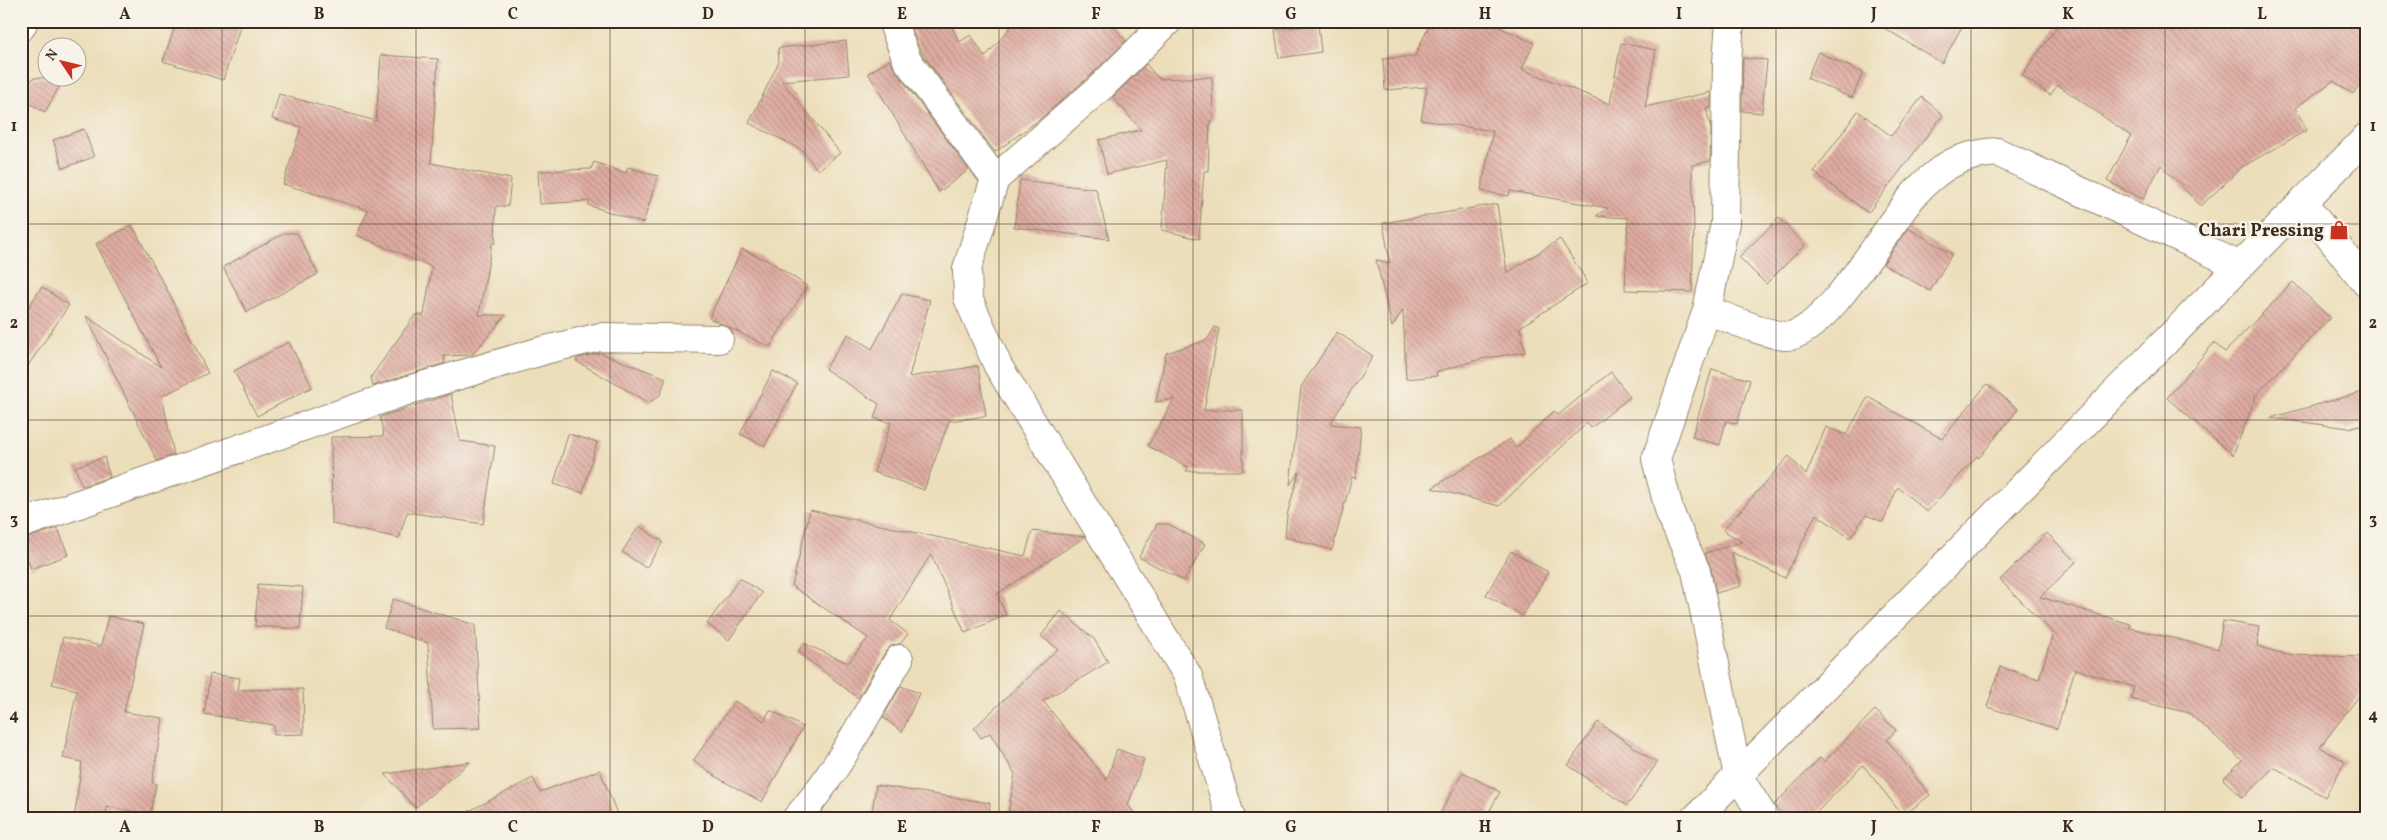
<svg xmlns="http://www.w3.org/2000/svg" width="2387" height="840" viewBox="0 0 2387 840" font-family="Vollkorn,serif">
<style>
.building{fill:url(#building-back-hatch)}
.lines{fill:none;stroke-linecap:round;stroke-linejoin:round}
.minor-casing{stroke:#94846c;stroke-width:30}
.tertiary-casing{stroke:#94846c;stroke-width:30}
.minor{stroke:#fff;stroke-width:28}
.tertiary{stroke:#fff;stroke-width:28}
.grid{fill:none;stroke:#3b2a1e;stroke-width:1;stroke-opacity:0.55}
.labels{text-anchor:middle;stroke-width:5;stroke-linejoin:round;paint-order:stroke}
.poi-label{font-size:18px;font-weight:bold;fill:#3b2a1e;stroke:#f7f3e8;text-anchor:end}
.neatline{fill:none;stroke:#3b2a1e;stroke-width:2}
.grid-label{font-size:16px;text-anchor:middle;font-weight:bold;fill:#3b2a1e}
</style>
<defs>
<pattern id="building-back-hatch" width="6" height="6" patternUnits="userSpaceOnUse" patternTransform="scale(1.25)"><rect width="6" height="6" fill="#dfaca1"/><path d="M-1 5l2 2M0 0l6 6M5-1l2 2" fill="none" stroke="#b68c83"/></pattern>
</defs>
<rect width="100%" height="100%" fill="#f7f3e8"/>
<filter id="ink" filterUnits="userSpaceOnUse"><feTurbulence type="fractalNoise" baseFrequency=".02" numOctaves="2"/><feDisplacementMap in="SourceGraphic" scale="10" xChannelSelector="R" yChannelSelector="G"/><feConvolveMatrix kernelMatrix="1 2 1 2 8 2 1 2 1" color-interpolation-filters="sRGB"/></filter>
<filter id="wash" filterUnits="userSpaceOnUse"><feTurbulence type="fractalNoise" baseFrequency=".0096" numOctaves="4" result="noise"/><feDisplacementMap in="SourceGraphic" scale="20" xChannelSelector="R" yChannelSelector="G"/><feGaussianBlur stdDeviation="1.12" result="paint"/><feColorMatrix in="noise" values="0 0 0 0 0 0 0 0 0 0 0 0 0 0 0 0 0 1.4 0 .05"/><feComposite in="paint" operator="in"/></filter>
<g filter="url(#wash)">
<rect width="100%" height="100%" fill="#ecdeba"/>
<g id="blocks">
<path class="building" d="M 177,21 L 242,21 L 223,80 L 163,61 Z
M 909,21 L 949,21 L 959,42 L 971,35 L 985,57 L 1016,21 L 1109,21 L 1126,41 L 1091,75 L 1039,120 L 995,152 L 921,52 Z
M 1431,21 L 1486,21 L 1534,43 L 1522,69 L 1610,104 L 1621,43 L 1656,50 L 1645,107 L 1711,92 L 1711,108 L 1706,108 L 1711,129 L 1710,161 L 1692,165 L 1694,225 L 1692,292 L 1625,290 L 1628,218 L 1596,216 L 1608,208 L 1510,191 L 1509,196 L 1481,191 L 1493,131 L 1421,120 L 1427,87 L 1385,90 L 1383,59 L 1415,56 Z
M 1873,21 L 1965,21 L 1942,63 Z
M 2061,21 L 2366,21 L 2366,75 L 2353,94 L 2333,81 L 2295,108 L 2307,130 L 2242,167 L 2201,206 L 2161,165 L 2143,199 L 2107,181 L 2131,136 L 2058,85 L 2050,95 L 2022,75 Z
M 1318,24 L 1321,52 L 1279,58 L 1275,30 Z
M 846,41 L 849,75 L 782,81 L 840,153 L 818,170 L 802,150 L 749,123 L 779,62 L 778,48 Z
M 1818,52 L 1863,73 L 1852,98 L 1807,78 Z
M 381,55 L 438,59 L 431,163 L 511,179 L 508,206 L 496,206 L 495,243 L 492,243 L 479,315 L 506,315 L 472,355 L 444,356 L 445,363 L 373,386 L 371,377 L 415,315 L 424,315 L 432,267 L 357,235 L 368,210 L 283,184 L 301,127 L 272,119 L 279,94 L 376,121 Z
M 1743,58 L 1767,60 L 1762,113 L 1742,111 Z
M 890,60 L 894,69 L 968,168 L 966,172 L 939,192 L 868,73 Z
M 1146,64 L 1159,79 L 1212,77 L 1213,121 L 1210,121 L 1208,171 L 1204,171 L 1199,239 L 1162,230 L 1167,160 L 1107,174 L 1099,140 L 1141,130 L 1113,97 Z
M 33,78 L 64,78 L 45,112 L 21,99 Z
M 1922,97 L 1943,115 L 1868,213 L 1814,172 L 1858,111 L 1891,136 Z
M 84,129 L 94,157 L 63,168 L 53,140 Z
M 594,162 L 626,173 L 628,167 L 658,176 L 643,223 L 588,205 L 590,201 L 540,204 L 538,171 L 591,169 Z
M 1020,180 L 1096,189 L 1109,239 L 1014,227 Z
M 1497,204 L 1507,273 L 1560,239 L 1588,283 L 1520,327 L 1525,352 L 1481,359 L 1436,372 L 1437,376 L 1406,379 L 1403,310 L 1392,327 L 1376,260 L 1390,263 L 1383,223 Z
M 1779,218 L 1805,245 L 1766,284 L 1739,257 Z
M 132,225 L 168,292 L 208,373 L 162,396 L 174,455 L 157,461 L 86,316 L 161,367 L 96,244 Z
M 1908,228 L 1952,254 L 1930,291 L 1883,264 Z
M 285,233 L 297,233 L 318,274 L 247,312 L 223,267 Z
M 742,249 L 772,263 L 807,286 L 770,347 L 709,318 Z
M 2293,282 L 2330,318 L 2254,397 L 2256,397 L 2233,455 L 2167,398 L 2214,343 L 2225,352 Z
M 42,287 L 69,305 L 21,376 L 21,318 Z
M 902,294 L 930,300 L 909,377 L 978,366 L 986,416 L 949,421 L 924,490 L 874,472 L 891,423 L 874,418 L 879,404 L 825,369 L 848,334 L 872,349 Z
M 1215,327 L 1219,329 L 1204,410 L 1243,410 L 1243,471 L 1186,471 L 1188,467 L 1148,446 L 1174,399 L 1156,402 L 1166,353 L 1207,340 Z
M 1337,332 L 1373,356 L 1330,424 L 1361,427 L 1356,478 L 1352,477 L 1332,550 L 1285,537 L 1287,515 L 1299,472 L 1290,485 L 1301,387 Z
M 289,342 L 312,387 L 257,416 L 234,371 Z
M 600,353 L 666,378 L 660,395 L 649,403 L 576,361 L 578,358 Z
M 1712,369 L 1750,380 L 1737,424 L 1726,421 L 1720,445 L 1692,437 Z
M 773,371 L 797,383 L 765,446 L 740,434 Z
M 1611,372 L 1630,397 L 1591,428 L 1587,423 L 1499,506 L 1432,488 L 1510,439 L 1516,448 L 1554,411 L 1558,415 Z
M 1987,384 L 2018,409 L 1979,458 L 1977,456 L 1927,512 L 1898,487 L 1883,522 L 1866,515 L 1850,538 L 1816,514 L 1785,578 L 1731,552 L 1741,586 L 1716,593 L 1711,568 L 1705,553 L 1742,542 L 1723,530 L 1789,456 L 1806,475 L 1826,427 L 1846,435 L 1868,397 L 1942,439 Z
M 2366,391 L 2366,423 L 2349,428 L 2270,418 Z
M 451,394 L 460,441 L 495,446 L 483,524 L 407,512 L 399,538 L 332,524 L 331,437 L 384,436 L 380,417 Z
M 568,434 L 597,442 L 583,493 L 554,484 Z
M 104,457 L 110,477 L 82,486 L 75,467 Z
M 810,510 L 1025,556 L 1032,531 L 1085,537 L 997,594 L 1006,615 L 965,633 L 931,554 L 890,620 L 908,634 L 900,644 L 892,645 L 886,651 L 858,698 L 798,652 L 803,643 L 848,663 L 868,638 L 792,586 Z
M 1157,524 L 1168,524 L 1205,544 L 1184,581 L 1139,557 Z
M 639,526 L 663,542 L 646,568 L 622,552 Z
M 58,528 L 68,555 L 31,569 L 21,540 Z
M 2047,533 L 2076,562 L 2040,597 L 2130,624 L 2130,628 L 2218,649 L 2223,621 L 2260,627 L 2257,646 L 2288,655 L 2366,657 L 2366,687 L 2320,747 L 2345,762 L 2325,797 L 2274,767 L 2243,798 L 2223,779 L 2242,760 L 2189,713 L 2131,699 L 2134,687 L 2075,669 L 2057,729 L 1987,707 L 2000,667 L 2039,679 L 2053,633 L 2000,580 Z
M 1511,551 L 1548,572 L 1523,616 L 1486,595 Z
M 740,578 L 762,593 L 729,640 L 707,624 Z
M 258,584 L 303,587 L 300,629 L 255,626 Z
M 393,599 L 475,625 L 481,728 L 433,729 L 428,643 L 384,628 Z
M 1061,611 L 1094,639 L 1108,662 L 1043,701 L 1107,780 L 1117,749 L 1144,759 L 1128,805 L 1139,819 L 1007,819 L 1015,774 L 990,733 L 981,738 L 974,728 L 1058,649 L 1041,636 Z
M 108,616 L 144,624 L 124,712 L 163,718 L 152,783 L 156,784 L 150,814 L 107,807 L 106,819 L 74,819 L 82,762 L 63,758 L 77,690 L 52,684 L 63,637 L 101,646 Z
M 210,674 L 240,678 L 238,690 L 303,689 L 304,734 L 274,735 L 274,725 L 204,714 Z
M 901,686 L 919,693 L 902,732 L 883,717 Z
M 735,701 L 764,721 L 770,710 L 803,727 L 762,802 L 718,778 L 693,761 Z
M 1875,710 L 1896,730 L 1887,740 L 1930,795 L 1903,816 L 1863,765 L 1810,819 L 1788,819 L 1774,805 L 1820,758 L 1824,762 Z
M 1598,722 L 1657,763 L 1627,806 L 1568,765 Z
M 470,762 L 415,808 L 385,774 Z
M 600,770 L 619,819 L 454,819 L 533,778 L 540,792 Z
M 1463,772 L 1500,792 L 1485,819 L 1437,819 Z
M 876,785 L 990,803 L 989,819 L 871,819 Z"/>
</g>
</g>
<g filter="url(#ink)">
<use href="#blocks" fill-opacity="0" stroke="#94846c" stroke-width="1"/>
<g class="lines">
<defs>
<path id="minor" d="M 892,21 L 907,60 L 995,179
M 1168,21 L 1102,86 L 995,179 L 967,269 L 968,298 L 998,366 L 1188,676 L 1231,819
M 1730,21 L 1727,62 L 1725,223 L 1707,310 L 1656,459 L 1670,513 L 1696,571 L 1738,776 L 1765,819
M 21,27 L 24,21
M 2302,202 L 2366,283
M 1707,310 C 1726,317 1769,336 1787,336 C 1824,336 1888,225 1912,197 C 1919,188 1928,180 1937,173 C 1955,158 1975,154 1997,152 L 2240,266
M 21,524 L 412,389 L 545,350 L 600,337 L 719,339
M 796,819 C 838,772 867,712 899,659"/>
<path id="tertiary" d="M 1695,819 L 2366,138"/>
</defs>
<use href="#minor" class="minor-casing"/>
<use href="#tertiary" class="tertiary-casing"/>
<use href="#minor" class="minor"/>
<use href="#tertiary" class="tertiary"/>
</g>
</g>
<path class="grid" d="M 222,21 L 222,819M 416,21 L 416,819M 610,21 L 610,819M 805,21 L 805,819M 999,21 L 999,819M 1193,21 L 1193,819M 1388,21 L 1388,819M 1582,21 L 1582,819M 1776,21 L 1776,819M 1971,21 L 1971,819M 2165,21 L 2165,819M 21,224 L 2366,224M 21,420 L 2366,420M 21,616 L 2366,616"/>
<defs>
<symbol id="shop-bare" viewBox="-9 -9 18 18"><path d="M-5-2.5h2.3a2.7 3.5 0 0 1 5.4 0H5L5.5 6h-11ZM-1.5-2.5h3a1.5 2.3 0 0 0-3 0Z" fill="#c8321e" stroke="#f7f3e8" stroke-width="2.5" paint-order="stroke"/></symbol>
</defs>
<g fill-rule="evenodd">
<use href="#shop-bare" x="2325" y="216" width="28" height="28"/>
</g>
<g class="labels">
<g class="poi-label">
<text x="2324" y="236">Chari Pressing</text>
</g>
</g>
<rect width="2387" height="840" fill="none" stroke="#f7f3e8" stroke-width="55"/>
<g transform="translate(62 62) rotate(305)"><circle r="24" fill="#f7f3e8" stroke="#aca397"/>
<path d="M0-4L9 19L0 12L-9 19Z" fill="#c8321e"/>
<text y="-8" font-size="14" font-weight="bold" text-anchor="middle" fill="#3b2a1e">N</text>
</g>
<rect x="28" y="28" width="2332" height="784" class="neatline"/>
<g class="grid-label">
<text x="125" y="19">A</text>
<text x="319" y="19">B</text>
<text x="513" y="19">C</text>
<text x="708" y="19">D</text>
<text x="902" y="19">E</text>
<text x="1096" y="19">F</text>
<text x="1291" y="19">G</text>
<text x="1485" y="19">H</text>
<text x="1679" y="19">I</text>
<text x="1874" y="19">J</text>
<text x="2068" y="19">K</text>
<text x="2262" y="19">L</text>
<text x="14" y="131">1</text>
<text x="2373" y="131">1</text>
<text x="14" y="328">2</text>
<text x="2373" y="328">2</text>
<text x="14" y="524">3</text>
<text x="2373" y="524">3</text>
<text x="14" y="720">4</text>
<text x="2373" y="720">4</text>
<text x="125" y="832">A</text>
<text x="319" y="832">B</text>
<text x="513" y="832">C</text>
<text x="708" y="832">D</text>
<text x="902" y="832">E</text>
<text x="1096" y="832">F</text>
<text x="1291" y="832">G</text>
<text x="1485" y="832">H</text>
<text x="1679" y="832">I</text>
<text x="1874" y="832">J</text>
<text x="2068" y="832">K</text>
<text x="2262" y="832">L</text>
</g>
</svg>
